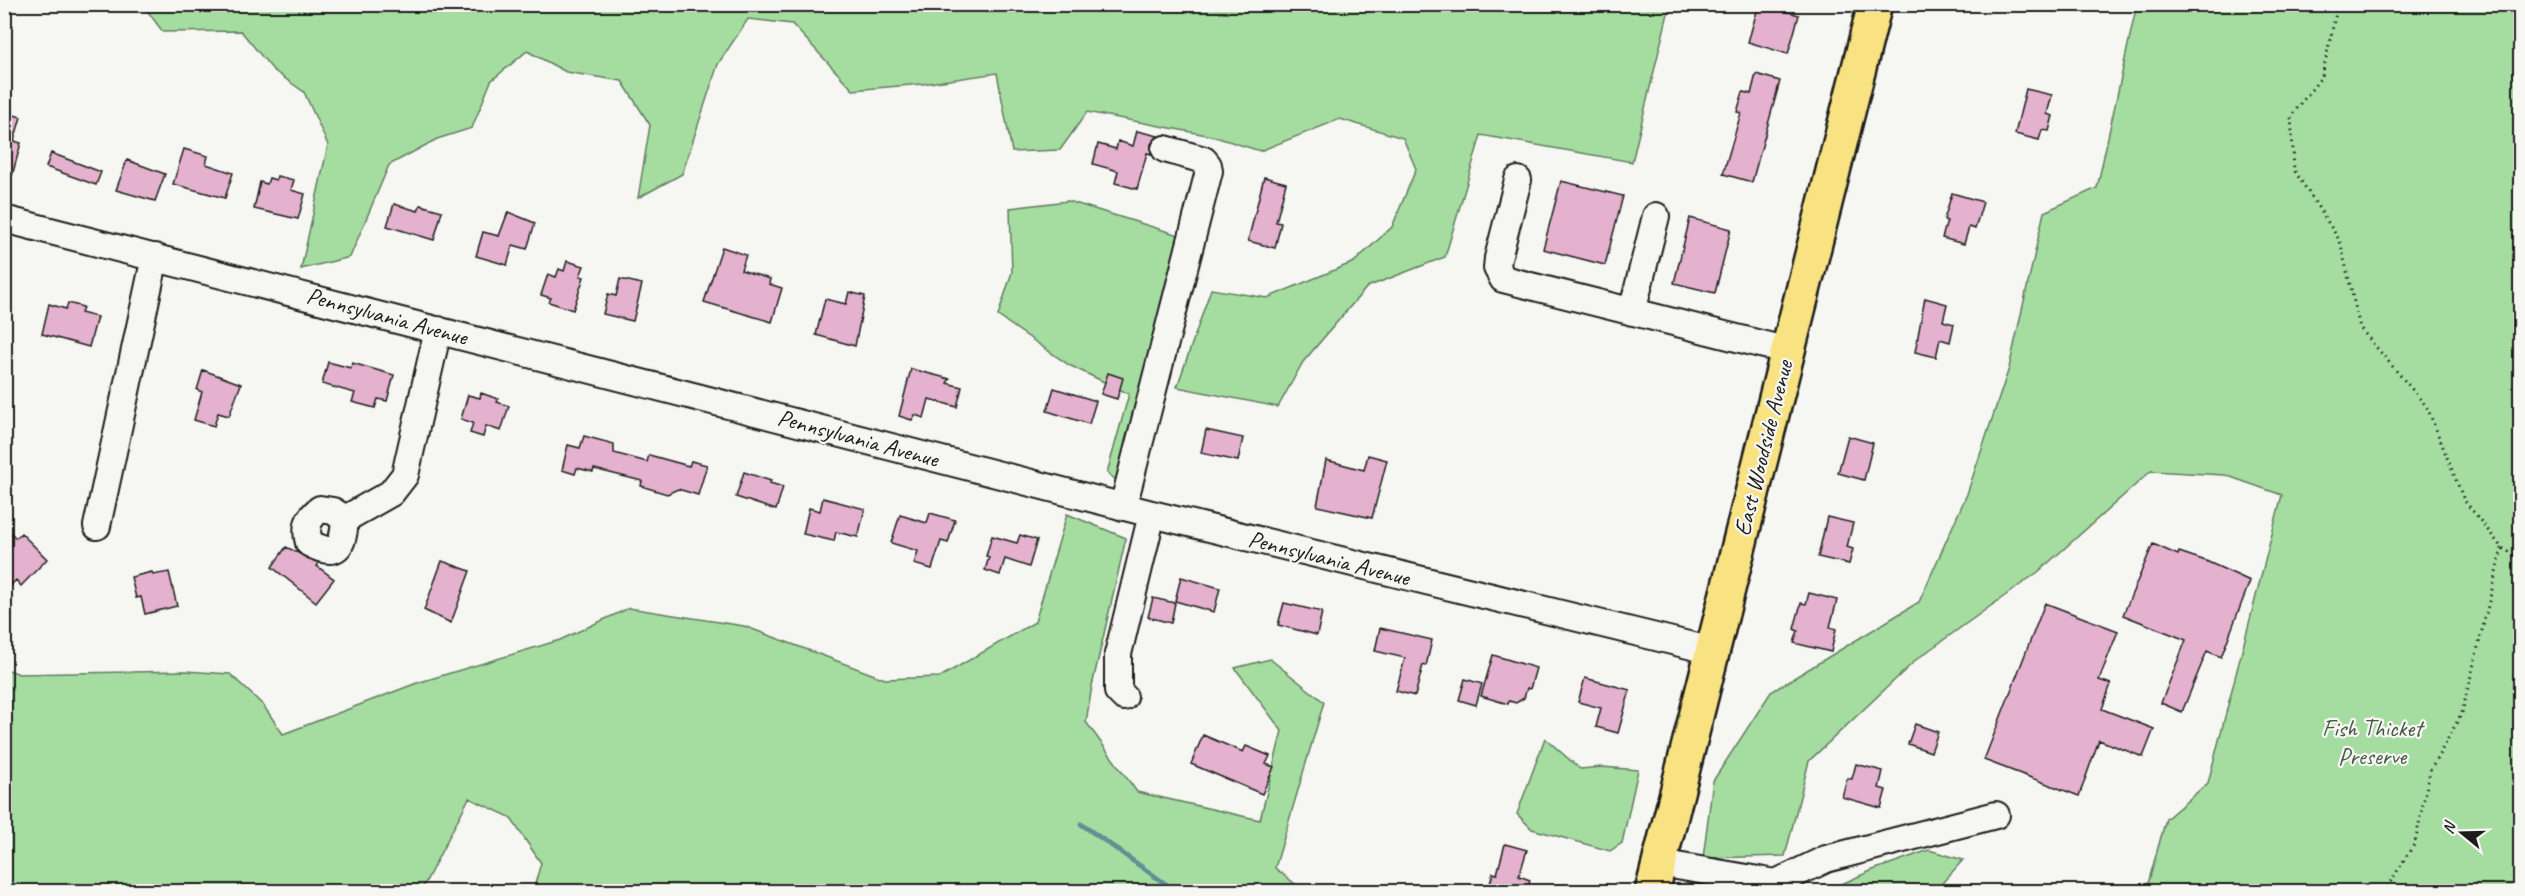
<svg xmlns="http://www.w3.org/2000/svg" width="2525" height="896" viewBox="0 0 2525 896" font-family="Caveat,sans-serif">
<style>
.green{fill:#a5dda1;stroke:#607c5e;stroke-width:1.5}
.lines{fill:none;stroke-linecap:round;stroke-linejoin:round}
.stream{stroke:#5f9093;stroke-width:5}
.building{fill:#e4b1ce;stroke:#1c1c1c;stroke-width:1.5}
.minor-casing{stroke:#1c1c1c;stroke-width:30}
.major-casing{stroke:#1c1c1c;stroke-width:38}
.path{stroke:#1c1c1c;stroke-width:3;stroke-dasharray:1.5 4.5;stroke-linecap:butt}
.minor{stroke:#f6f6f2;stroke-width:26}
.major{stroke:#f8e281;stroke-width:33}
.labels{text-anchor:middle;stroke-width:4.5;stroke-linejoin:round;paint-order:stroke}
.street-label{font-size:24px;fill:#1c1c1c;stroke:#f6f6f2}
.park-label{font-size:24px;fill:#455644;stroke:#f6f6f2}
</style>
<rect width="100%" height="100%" fill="#f6f6f2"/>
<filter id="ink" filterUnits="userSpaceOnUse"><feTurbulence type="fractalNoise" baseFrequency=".0167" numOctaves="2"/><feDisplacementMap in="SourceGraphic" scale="12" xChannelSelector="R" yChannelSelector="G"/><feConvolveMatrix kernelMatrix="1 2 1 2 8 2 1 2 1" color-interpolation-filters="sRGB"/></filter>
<g filter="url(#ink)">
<path class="green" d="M 143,5 L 1670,5 L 1632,162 L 1481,135 L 1445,257 L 1367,287 L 1303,362 L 1278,407 L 1177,387 L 1211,289 L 1267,298 L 1354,262 L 1392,227 L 1416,169 L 1403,138 L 1340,119 L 1260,151 L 1212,136 L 1087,112 L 1060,150 L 1012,152 L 997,73 L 922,84 L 853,90 L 792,24 L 748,19 L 718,64 L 682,174 L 638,198 L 650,125 L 622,81 L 566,72 L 527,51 L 491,81 L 472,128 L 437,139 L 389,165 L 350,257 L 301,269 L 328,145 L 304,92 L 273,70 L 241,31 L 163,32 Z
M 2132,5 L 2520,5 L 2520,891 L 2146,891 L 2166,819 L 2208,783 L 2282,495 L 2225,475 L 2151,471 L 2038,572 L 1917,659 L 1809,761 L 1785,856 L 1703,858 L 1713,781 L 1771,692 L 1919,602 L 1967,494 L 2009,368 L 2044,212 L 2097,188 L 2135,13 Z
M 1068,201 L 1182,236 L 1120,483 L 1107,473 L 1129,394 L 1069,365 L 998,316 L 1012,272 L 1010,208 Z
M 1067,514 L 1126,538 L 1092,686 L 1086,722 L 1137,792 L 1260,820 L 1282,731 L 1235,668 L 1270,659 L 1324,702 L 1275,868 L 1304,891 L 533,891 L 541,863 L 510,817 L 469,798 L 421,891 L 5,892 L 4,668 L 19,674 L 185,671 L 230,674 L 263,705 L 283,734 L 417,683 L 560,640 L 629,608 L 744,626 L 885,679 L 940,677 L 1035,622 Z
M 1545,738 L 1580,769 L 1602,767 L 1638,770 L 1622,843 L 1610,851 L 1532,829 L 1517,814 Z
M 1929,850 L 1963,860 L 1935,891 L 1723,892 L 1835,887 L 1873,870 Z"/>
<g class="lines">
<path class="stream" d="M 1081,824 L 1177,892"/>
</g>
<path class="building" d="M 1759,4 L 1799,15 L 1788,54 L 1748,42 Z
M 1756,74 L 1780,81 L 1752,182 L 1723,174 L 1741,113 L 1737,112 L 1743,92 L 1751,94 Z
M 2026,89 L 2052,95 L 2047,114 L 2053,116 L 2049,131 L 2042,130 L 2039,140 L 2015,134 Z
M 4,112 L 21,117 L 14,141 L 21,143 L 9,187 L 4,186 Z
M 1137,131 L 1158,136 L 1151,144 L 1151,154 L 1147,153 L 1137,189 L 1115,183 L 1118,171 L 1093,164 L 1098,144 L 1116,149 L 1118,141 L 1133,146 Z
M 184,149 L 208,156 L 206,164 L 233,173 L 225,198 L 173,184 Z
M 51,153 L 101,172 L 96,185 L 46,167 Z
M 127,160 L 165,174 L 155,201 L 116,190 Z
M 277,176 L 294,180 L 291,190 L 305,194 L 298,219 L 254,209 L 260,182 L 267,184 L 269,178 L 276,180 Z
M 1264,177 L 1286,183 L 1276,222 L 1281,223 L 1275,248 L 1248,241 Z
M 1561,181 L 1623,196 L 1605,265 L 1543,249 Z
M 1952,193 L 1983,202 L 1975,229 L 1969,227 L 1964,244 L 1942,238 L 1947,221 L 1944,220 Z
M 394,204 L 418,211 L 420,205 L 442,211 L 434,240 L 387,226 Z
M 508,212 L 535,223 L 527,249 L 513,245 L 507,265 L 476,256 L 483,232 L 499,236 Z
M 1690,218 L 1731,229 L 1715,293 L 1674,283 Z
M 722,247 L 746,255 L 741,270 L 770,279 L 769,284 L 782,288 L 772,322 L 704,302 Z
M 567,261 L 584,266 L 580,276 L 584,277 L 573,310 L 549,302 L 551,298 L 541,295 L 548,274 L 556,277 L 559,269 L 564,271 Z
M 620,279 L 642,284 L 633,321 L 603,314 L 608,294 L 616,296 Z
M 849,292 L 865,296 L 855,346 L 816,335 L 825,299 L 846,304 Z
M 1925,298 L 1947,304 L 1943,321 L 1954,324 L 1950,342 L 1940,339 L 1936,357 L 1915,352 Z
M 68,303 L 83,307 L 81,313 L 97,317 L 89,347 L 42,334 L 49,304 L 66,309 Z
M 328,362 L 351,368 L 352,363 L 394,375 L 387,401 L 378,399 L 375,408 L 352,402 L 355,393 L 322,384 Z
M 911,369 L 950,379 L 947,383 L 962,387 L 957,407 L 929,399 L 924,418 L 915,415 L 912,420 L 899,416 Z
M 203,370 L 241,384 L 229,416 L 218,413 L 214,426 L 194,420 L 202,392 L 197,390 Z
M 1108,373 L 1123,378 L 1117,399 L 1101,394 Z
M 1054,388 L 1096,401 L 1089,424 L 1047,411 Z
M 481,393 L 498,399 L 497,402 L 509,406 L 501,431 L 486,426 L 483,437 L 470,433 L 473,423 L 461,419 L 468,395 L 480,398 Z
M 1206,430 L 1243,438 L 1238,461 L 1201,453 Z
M 584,436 L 614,444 L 614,453 L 647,462 L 649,455 L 689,466 L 691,461 L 707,465 L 698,495 L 678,489 L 667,494 L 641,486 L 642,481 L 594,469 L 593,472 L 577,468 L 575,474 L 562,470 L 568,445 L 580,448 Z
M 1848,436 L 1873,443 L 1864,480 L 1838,473 Z
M 1368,455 L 1387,460 L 1372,518 L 1317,506 L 1326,460 L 1364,470 Z
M 744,472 L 771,481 L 770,483 L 783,487 L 776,510 L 736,497 Z
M 823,498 L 865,509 L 858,537 L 836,532 L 834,541 L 803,534 L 809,508 L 820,511 Z
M 930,513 L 955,520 L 948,543 L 941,541 L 932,569 L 914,564 L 918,551 L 891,543 L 900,515 L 927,523 Z
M 1827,517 L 1853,523 L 1847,547 L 1853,549 L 1849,564 L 1818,557 Z
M 4,526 L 16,538 L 21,533 L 47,559 L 21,586 L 16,580 L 4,592 Z
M 1020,535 L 1037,540 L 1029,567 L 1005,559 L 1000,575 L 985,570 L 989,557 L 986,556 L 992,536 L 1017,543 Z
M 2153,544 L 2178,555 L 2179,552 L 2206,561 L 2250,581 L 2221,657 L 2207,651 L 2182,712 L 2161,703 L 2186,640 L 2123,615 Z
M 286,547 L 319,563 L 317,566 L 334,579 L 316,602 L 272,567 Z
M 442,561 L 470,571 L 451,623 L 424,610 Z
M 152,572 L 153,575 L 169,572 L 177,606 L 145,614 L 141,597 L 136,598 L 131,577 Z
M 1181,577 L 1220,588 L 1214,612 L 1175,601 Z
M 1809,593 L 1837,600 L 1830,627 L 1836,629 L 1831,652 L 1794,643 L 1798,631 L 1794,629 L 1801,603 L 1806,604 Z
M 1153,598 L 1175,603 L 1171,623 L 1148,617 Z
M 1284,603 L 1322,612 L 1317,635 L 1278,625 Z
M 2045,603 L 2118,631 L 2099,680 L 2111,684 L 2102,709 L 2154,729 L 2143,757 L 2099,740 L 2079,796 L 1984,760 Z
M 1380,628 L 1432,640 L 1426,666 L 1423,665 L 1415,696 L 1396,691 L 1405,658 L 1375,651 Z
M 1493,655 L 1536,668 L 1530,689 L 1527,688 L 1524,698 L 1516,703 L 1509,701 L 1508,704 L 1481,696 Z
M 1585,678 L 1630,690 L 1618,733 L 1596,727 L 1601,708 L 1578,702 Z
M 1465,679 L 1482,684 L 1476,705 L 1459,700 Z
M 1915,724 L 1938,732 L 1931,752 L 1908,744 Z
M 1203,735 L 1243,752 L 1246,746 L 1270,756 L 1266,764 L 1274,767 L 1262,794 L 1191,764 Z
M 1856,764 L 1883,771 L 1879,788 L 1886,790 L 1881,808 L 1842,797 L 1847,778 L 1852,779 Z
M 1505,844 L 1527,850 L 1519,876 L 1530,880 L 1527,891 L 1488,891 L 1493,873 L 1497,874 Z"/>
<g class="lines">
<defs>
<path id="minor" d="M 1518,180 L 1498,258 L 1497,268 L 1503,279 L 1788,351
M 4,219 L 1152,514 L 1713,651
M 1632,312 L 1656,216
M 1123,507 L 1209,171 L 1208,165 L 1204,160 L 1165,149
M 345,519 C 343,547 338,559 309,543 C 305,528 307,519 320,509 L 333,511 L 345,519 L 391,493 L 405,475 L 438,330
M 97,526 L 155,257
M 1124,697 L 1118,691 L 1118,654 L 1152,514
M 1659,863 L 1776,883 L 1826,859 L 1996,815"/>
<path id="major" d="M 1652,892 L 1875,4"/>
</defs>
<use href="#minor" class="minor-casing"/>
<use href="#major" class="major-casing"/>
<path class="path" d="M 2338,4 L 2322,76 L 2291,116 L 2294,170 L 2340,241 L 2360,328 L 2427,407 L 2464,500 L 2502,548 L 2520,558
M 2384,892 L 2415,843 L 2430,771 L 2462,713 L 2502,548"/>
<use href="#minor" class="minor"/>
<use href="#major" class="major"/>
</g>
</g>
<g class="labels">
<g class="street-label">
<text transform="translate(387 316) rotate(15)" y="8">Pennsylvania Avenue</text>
<text transform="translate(858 438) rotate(15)" y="8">Pennsylvania Avenue</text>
<text transform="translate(1763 448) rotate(-76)" y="8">East Woodside Avenue</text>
<text transform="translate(1329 558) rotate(14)" y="8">Pennsylvania Avenue</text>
</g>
<g class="park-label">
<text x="2372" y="736">Fish Thicket<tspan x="2372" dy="28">Preserve</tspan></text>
</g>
</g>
<rect width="2525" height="896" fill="none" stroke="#f6f6f2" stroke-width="24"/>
<rect x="12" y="12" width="2501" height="872" fill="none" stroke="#1c1c1c" stroke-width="2" filter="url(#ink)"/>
<g transform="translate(2462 833) rotate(289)" stroke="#f6f6f2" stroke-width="4.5" paint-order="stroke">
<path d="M0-4.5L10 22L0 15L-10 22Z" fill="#1c1c1c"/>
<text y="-9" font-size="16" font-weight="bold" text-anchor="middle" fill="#1c1c1c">N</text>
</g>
</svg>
